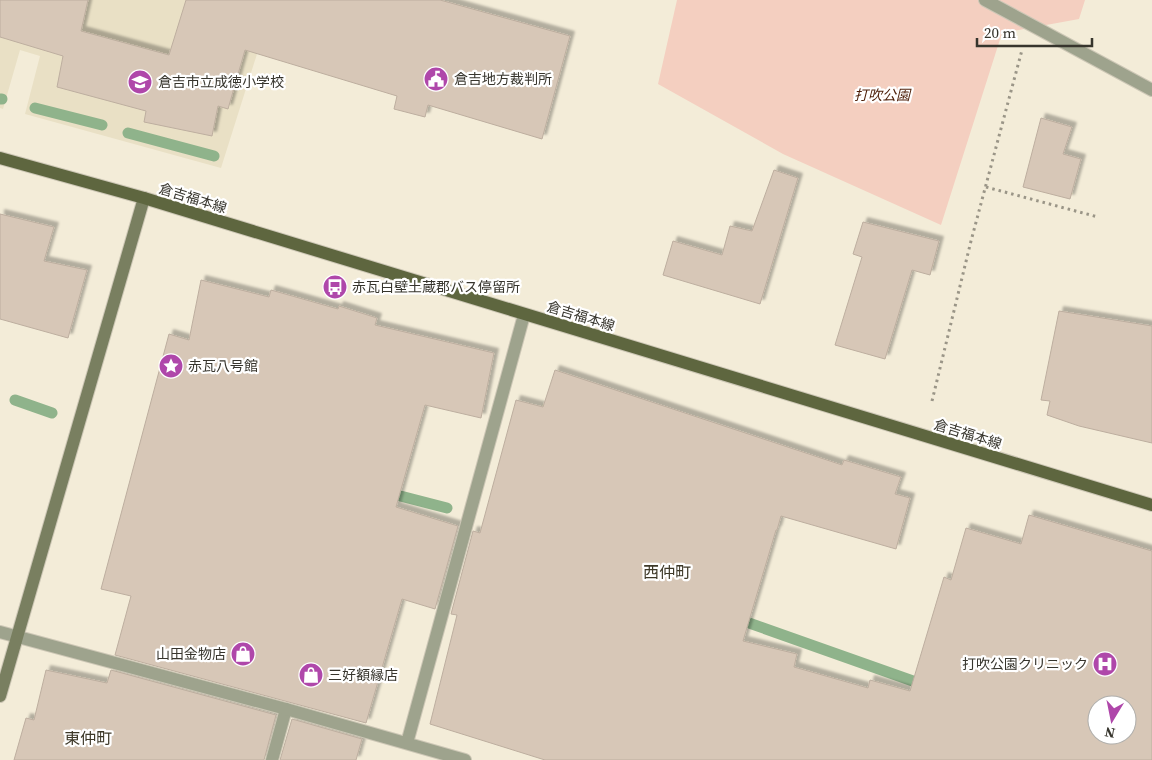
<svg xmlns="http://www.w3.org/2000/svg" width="1152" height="760" viewBox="0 0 1152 760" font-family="'Source Serif 4','Noto Sans JP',serif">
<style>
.built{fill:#e9e0c5}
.green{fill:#f4cfc0}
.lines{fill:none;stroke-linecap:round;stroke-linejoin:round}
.stream{stroke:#8fb38b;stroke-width:11}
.building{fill:#d7c7b7;stroke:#bdae9f;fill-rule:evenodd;filter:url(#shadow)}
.lane-casing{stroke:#cdc7b6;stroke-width:14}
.street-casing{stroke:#cdc7b6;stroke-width:14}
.secondary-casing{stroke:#cdc7b6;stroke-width:14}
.primary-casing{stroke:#cdc7b6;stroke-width:14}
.path{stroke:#9a9587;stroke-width:3;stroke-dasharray:2.5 4;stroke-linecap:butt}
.lane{stroke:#9ea38d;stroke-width:12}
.street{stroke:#9ea38d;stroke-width:12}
.secondary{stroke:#797f60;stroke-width:12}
.primary{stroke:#5e663f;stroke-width:12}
.labels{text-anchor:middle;stroke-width:4.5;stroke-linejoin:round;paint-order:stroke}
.poi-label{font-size:14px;fill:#37352d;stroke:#fff;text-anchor:start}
.park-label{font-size:14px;font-style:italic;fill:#4b1c05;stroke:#fff}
.street-label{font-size:14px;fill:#37352d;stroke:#fff}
.quarter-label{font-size:16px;fill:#3e3929;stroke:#fff}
</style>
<defs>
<filter id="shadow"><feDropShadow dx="4.5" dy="-4.5" stdDeviation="1" flood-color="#0004"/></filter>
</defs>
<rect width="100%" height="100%" fill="#f3ecd8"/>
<path class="built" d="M 0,0 L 274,0 L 221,168 L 25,114 L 40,56 L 20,50 L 3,109 L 0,108 Z"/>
<path class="green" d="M 677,0 L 1085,0 L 1079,19 L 1002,33 L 941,225 L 783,154 L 658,84 Z"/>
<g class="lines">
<path class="stream" d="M 0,99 L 2,99
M 35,108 L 102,125
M 128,133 L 214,156
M 15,400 L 52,413
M 385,492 L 447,508
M 735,618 L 927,686"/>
</g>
<path class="building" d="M 0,0 L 88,0 L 81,31 L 169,55 L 186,0 L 440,0 L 570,36 L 542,139 L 428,105 L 425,117 L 394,109 L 397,96 L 245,50 L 228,109 L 218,106 L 212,136 L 144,122 L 146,111 L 57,87 L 63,56 L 0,37 Z
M 1041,118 L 1072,127 L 1063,154 L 1081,159 L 1070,199 L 1023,187 Z
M 774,170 L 798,178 L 760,304 L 663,275 L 673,241 L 722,255 L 730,226 L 752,231 Z
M 0,214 L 54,227 L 44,261 L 87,270 L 68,338 L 0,319 Z
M 863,222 L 939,241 L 930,275 L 912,270 L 885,359 L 835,345 L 862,257 L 853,254 Z
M 201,280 L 269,297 L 271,290 L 338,309 L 339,306 L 377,318 L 375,325 L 494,353 L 481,418 L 425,405 L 396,507 L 458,526 L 435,609 L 402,599 L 366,723 L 115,655 L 131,596 L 101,589 L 169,334 L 189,340 Z
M 1059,311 L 1152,326 L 1152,443 L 1079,426 L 1047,415 L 1050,401 L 1041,400 Z
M 555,370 L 842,465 L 844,460 L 901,477 L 895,494 L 910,498 L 896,549 L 781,516 L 777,530 L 776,530 L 743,641 L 797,654 L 794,667 L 868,688 L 870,680 L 910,691 L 944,577 L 951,580 L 966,528 L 1021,544 L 1029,515 L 1152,551 L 1152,760 L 545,760 L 430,724 L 457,615 L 451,614 L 473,531 L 480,533 L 516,400 L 543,407 ZM 1097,705 L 1127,705 L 1127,735 L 1097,735 Z
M 46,670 L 107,683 L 111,670 L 276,715 L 264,760 L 14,760 L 26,718 L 34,720 Z
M 292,719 L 362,739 L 356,760 L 280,760 Z"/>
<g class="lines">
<defs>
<path id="lane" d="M 272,760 L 286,709"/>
<path id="street" d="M 985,0 L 1152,90
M 0,632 L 286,709 L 465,760
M 407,743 L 524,315"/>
<path id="secondary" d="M 0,696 L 144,198"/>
<path id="primary" d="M 0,158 L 144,198 L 1152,505"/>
</defs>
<use href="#lane" class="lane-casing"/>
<use href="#street" class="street-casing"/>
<use href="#secondary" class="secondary-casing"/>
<use href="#primary" class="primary-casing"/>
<path class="path" d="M 986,187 L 1098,217
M 932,401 L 971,241 L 1022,50"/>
<use href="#lane" class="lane"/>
<use href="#street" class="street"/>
<use href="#secondary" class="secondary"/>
<use href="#primary" class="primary"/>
</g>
<defs>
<symbol id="civic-disc" viewBox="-11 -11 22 22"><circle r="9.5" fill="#af47aa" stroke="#fff"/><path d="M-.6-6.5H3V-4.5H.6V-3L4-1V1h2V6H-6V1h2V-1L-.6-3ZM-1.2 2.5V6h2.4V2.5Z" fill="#fff"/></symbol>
<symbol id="school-disc" viewBox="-11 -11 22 22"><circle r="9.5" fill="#af47aa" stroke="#fff"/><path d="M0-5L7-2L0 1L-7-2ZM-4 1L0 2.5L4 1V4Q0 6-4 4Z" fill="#fff"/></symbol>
<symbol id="bus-disc" viewBox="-11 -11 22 22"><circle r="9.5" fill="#af47aa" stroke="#fff"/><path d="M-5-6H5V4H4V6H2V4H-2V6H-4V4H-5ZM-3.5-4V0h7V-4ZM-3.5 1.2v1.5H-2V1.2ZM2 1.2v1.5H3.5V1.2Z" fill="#fff"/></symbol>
<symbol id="sight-disc" viewBox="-11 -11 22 22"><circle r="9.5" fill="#af47aa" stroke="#fff"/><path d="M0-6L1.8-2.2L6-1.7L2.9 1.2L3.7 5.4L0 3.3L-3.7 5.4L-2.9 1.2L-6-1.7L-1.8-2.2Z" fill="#fff"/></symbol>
<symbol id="shop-disc" viewBox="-11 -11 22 22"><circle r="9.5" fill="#af47aa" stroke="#fff"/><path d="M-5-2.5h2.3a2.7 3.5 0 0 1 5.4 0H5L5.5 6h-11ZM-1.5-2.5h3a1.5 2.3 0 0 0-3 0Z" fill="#fff"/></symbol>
<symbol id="hospital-disc" viewBox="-11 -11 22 22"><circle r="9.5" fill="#af47aa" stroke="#fff"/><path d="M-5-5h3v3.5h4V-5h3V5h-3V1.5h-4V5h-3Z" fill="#fff"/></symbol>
</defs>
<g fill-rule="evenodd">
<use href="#civic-disc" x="422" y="65" width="28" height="28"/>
<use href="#school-disc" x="126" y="68" width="28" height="28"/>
<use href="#bus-disc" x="321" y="273" width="28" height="28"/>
<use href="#sight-disc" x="157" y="352" width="28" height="28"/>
<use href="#shop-disc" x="229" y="640" width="28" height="28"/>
<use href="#hospital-disc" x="1091" y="650" width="28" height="28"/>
<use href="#shop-disc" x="297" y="661" width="28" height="28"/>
</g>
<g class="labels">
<g class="poi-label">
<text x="454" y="84">倉吉地方裁判所</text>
<text x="158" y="87">倉吉市立成徳小学校</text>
<text x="352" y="292">赤瓦白壁土蔵郡バス停留所</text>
<text x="188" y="371">赤瓦八号館</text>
<text x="226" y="659" text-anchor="end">山田金物店</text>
<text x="1088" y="669" text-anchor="end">打吹公園クリニック</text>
<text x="328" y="680">三好額縁店</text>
</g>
<g class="park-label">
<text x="882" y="100">打吹公園</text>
</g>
<g class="street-label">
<text transform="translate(193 198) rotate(17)" y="5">倉吉福本線</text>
<text transform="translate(581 316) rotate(17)" y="5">倉吉福本線</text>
<text transform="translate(968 434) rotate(17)" y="5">倉吉福本線</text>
</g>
<g class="quarter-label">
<text x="667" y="578">西仲町</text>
<text x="88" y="744">東仲町</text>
</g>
</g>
<g transform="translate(1112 720) rotate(190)"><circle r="24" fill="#ffffff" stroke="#afaeab"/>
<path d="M0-4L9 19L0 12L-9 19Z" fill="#af47aa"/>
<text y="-8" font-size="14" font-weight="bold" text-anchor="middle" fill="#37352d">N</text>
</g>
<path d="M977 38v8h115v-8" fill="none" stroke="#37352d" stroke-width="2.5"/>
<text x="984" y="38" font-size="15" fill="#37352d" stroke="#ffffff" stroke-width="4" paint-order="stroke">20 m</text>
</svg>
